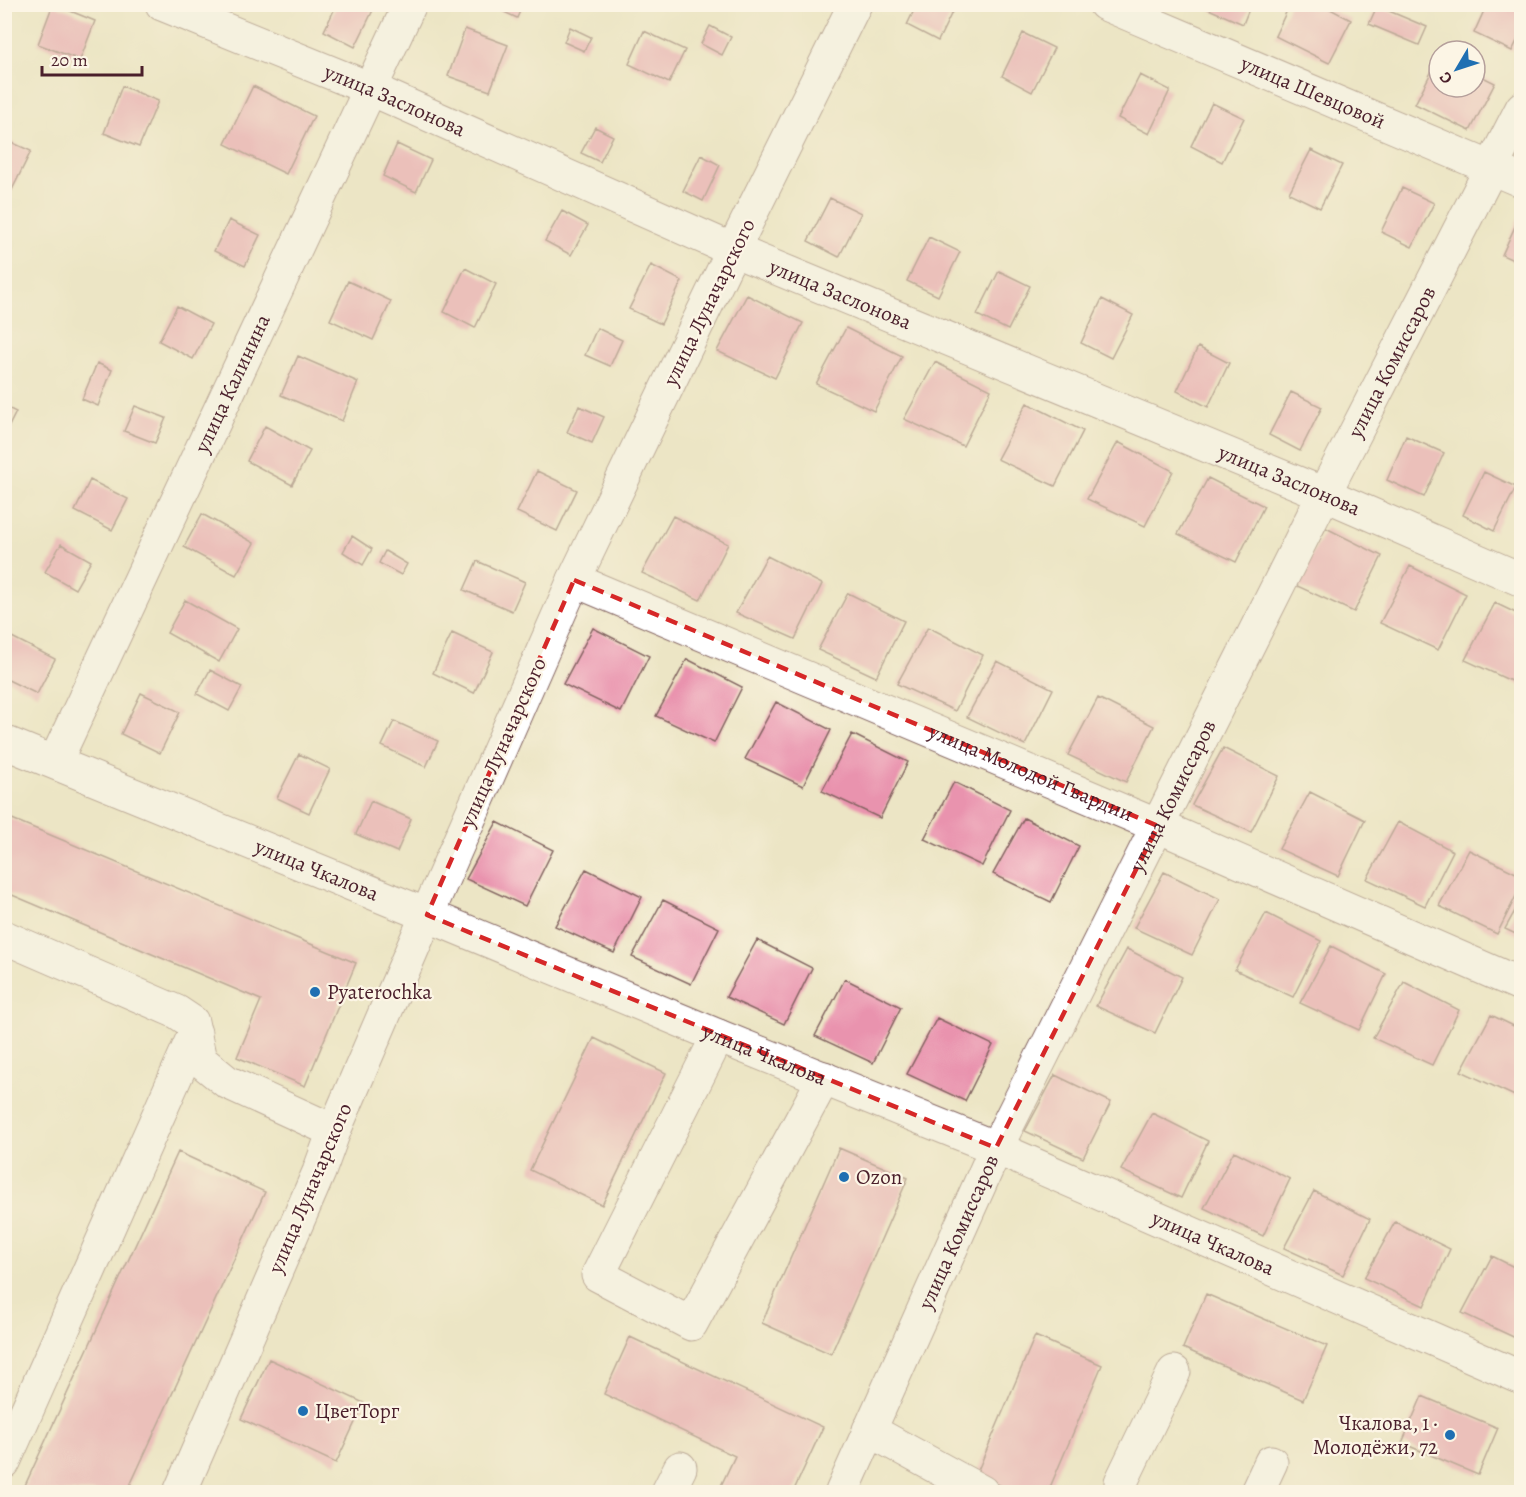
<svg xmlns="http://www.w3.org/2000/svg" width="1526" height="1497" viewBox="0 0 1526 1497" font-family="Alegreya,serif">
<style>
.building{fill:#e993ae}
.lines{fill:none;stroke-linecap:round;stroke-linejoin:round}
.minor-casing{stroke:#836461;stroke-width:35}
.major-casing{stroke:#836461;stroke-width:35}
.minor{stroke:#fff;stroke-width:33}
.major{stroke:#fff;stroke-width:33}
.marked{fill:none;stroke:#d62828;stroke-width:4.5;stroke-dasharray:12 8;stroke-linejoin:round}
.poi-dot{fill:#1f6fb2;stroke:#fcf5e5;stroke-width:2}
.labels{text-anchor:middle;stroke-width:4.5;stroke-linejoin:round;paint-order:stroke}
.street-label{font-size:21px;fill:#4a1f2b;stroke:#fcf5e5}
.poi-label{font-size:21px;fill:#4a1f2b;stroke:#fcf5e5;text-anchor:start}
</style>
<rect width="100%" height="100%" fill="#fcf5e5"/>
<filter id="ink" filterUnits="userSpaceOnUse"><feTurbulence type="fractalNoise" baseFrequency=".0167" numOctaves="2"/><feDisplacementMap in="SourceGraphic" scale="12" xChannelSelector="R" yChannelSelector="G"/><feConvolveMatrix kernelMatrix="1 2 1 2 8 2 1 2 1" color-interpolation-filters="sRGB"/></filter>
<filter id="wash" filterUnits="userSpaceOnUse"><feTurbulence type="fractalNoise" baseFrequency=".008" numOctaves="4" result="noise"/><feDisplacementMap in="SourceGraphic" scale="24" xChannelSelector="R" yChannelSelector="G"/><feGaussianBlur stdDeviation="1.35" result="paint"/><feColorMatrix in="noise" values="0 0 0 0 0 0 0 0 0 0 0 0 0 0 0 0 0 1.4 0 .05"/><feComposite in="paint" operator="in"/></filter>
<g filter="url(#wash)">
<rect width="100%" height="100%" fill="#ece5c5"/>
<g id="blocks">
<path class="building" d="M 53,4 L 95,21 L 80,60 L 38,44 Z
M 337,4 L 376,4 L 355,47 L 324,31 Z
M 487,4 L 523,4 L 517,18 Z
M 917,4 L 956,4 L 938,41 L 907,25 Z
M 1197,4 L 1251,4 L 1243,24 Z
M 1290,4 L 1321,4 L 1351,20 L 1329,63 L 1275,36 Z
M 1487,4 L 1522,4 L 1522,31 L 1512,51 L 1474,33 Z
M 1377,6 L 1427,27 L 1419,45 L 1369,24 Z
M 710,26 L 731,37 L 722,55 L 701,44 Z
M 570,27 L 591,37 L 584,51 L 564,42 Z
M 465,29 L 508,45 L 490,91 L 448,76 Z
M 644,31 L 685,50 L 669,83 L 629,64 Z
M 1023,33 L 1054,48 L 1032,92 L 1002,76 Z
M 1439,57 L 1439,87 L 1475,87 L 1475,73 L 1495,83 L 1470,131 L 1415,104 Z
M 1140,75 L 1170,90 L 1149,134 L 1118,118 Z
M 122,86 L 158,101 L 139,147 L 104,133 Z
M 253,86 L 314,116 L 286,174 L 225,144 Z
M 1212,103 L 1244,118 L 1222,162 L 1191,146 Z
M 595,127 L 613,136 L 600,162 L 581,153 Z
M 4,139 L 31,151 L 8,198 L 4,197 Z
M 397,144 L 431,160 L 416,192 L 383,176 Z
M 1311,150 L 1342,165 L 1320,208 L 1289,193 Z
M 701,155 L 720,165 L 703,201 L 683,191 Z
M 1402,188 L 1434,203 L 1412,247 L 1381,232 Z
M 830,198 L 861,213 L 839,257 L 808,241 Z
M 562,211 L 588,225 L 571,255 L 545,241 Z
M 229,220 L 260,235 L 245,266 L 214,251 Z
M 1518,220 L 1522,221 L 1522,264 L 1502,255 Z
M 929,237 L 960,252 L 938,296 L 907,281 Z
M 651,265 L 682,281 L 661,324 L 629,309 Z
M 465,268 L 496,284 L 475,328 L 444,312 Z
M 999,271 L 1030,286 L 1008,330 L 977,315 Z
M 348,281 L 391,301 L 373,340 L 330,320 Z
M 747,295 L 803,323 L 775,378 L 717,351 Z
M 1102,299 L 1133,315 L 1111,358 L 1081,343 Z
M 177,306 L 211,324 L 193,359 L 159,341 Z
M 597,328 L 622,340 L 610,366 L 585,355 Z
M 846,328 L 902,356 L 874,411 L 816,384 Z
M 1198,347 L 1229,363 L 1208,407 L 1177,391 Z
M 298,356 L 358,382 L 342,421 L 281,395 Z
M 935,362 L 991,390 L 963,446 L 904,419 Z
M 97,363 L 112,370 L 98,406 L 82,399 Z
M 1291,392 L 1322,407 L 1300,451 L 1269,435 Z
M 1027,403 L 1083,431 L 1055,486 L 997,459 Z
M 4,406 L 16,412 L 4,436 Z
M 135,406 L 166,418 L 155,443 L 124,431 Z
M 579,406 L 604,417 L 592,443 L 567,432 Z
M 265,426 L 310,451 L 292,485 L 247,461 Z
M 1406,436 L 1444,453 L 1424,497 L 1387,480 Z
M 1118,442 L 1173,471 L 1145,526 L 1087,499 Z
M 537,471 L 577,490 L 557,531 L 517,512 Z
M 1484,472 L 1516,487 L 1494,531 L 1463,515 Z
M 1208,478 L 1264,506 L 1236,562 L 1178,534 Z
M 90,480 L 128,499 L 112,530 L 75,511 Z
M 202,514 L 254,543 L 236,575 L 184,547 Z
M 673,516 L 728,544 L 700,600 L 642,573 Z
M 1326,528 L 1382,556 L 1354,612 L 1295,585 Z
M 352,536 L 372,549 L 363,565 L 343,552 Z
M 61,544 L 91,561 L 75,589 L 45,572 Z
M 385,551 L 407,564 L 401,575 L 379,563 Z
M 767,556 L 822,584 L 795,639 L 736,613 Z
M 477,561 L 525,582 L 512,611 L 464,590 Z
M 1410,566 L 1466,594 L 1438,650 L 1380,623 Z
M 848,593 L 904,621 L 876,677 L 818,650 Z
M 185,600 L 237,629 L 219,662 L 167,633 Z
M 1495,603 L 1522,616 L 1522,686 L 1465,660 Z
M 928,627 L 983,655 L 955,711 L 897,684 Z
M 593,628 L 649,656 L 621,712 L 563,684 Z
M 4,633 L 55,659 L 37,694 L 4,678 Z
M 452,633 L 493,652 L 474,693 L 433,673 Z
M 687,659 L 742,687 L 714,743 L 656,716 Z
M 997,661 L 1053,689 L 1025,745 L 967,717 Z
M 210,670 L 242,687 L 229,711 L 197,694 Z
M 141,693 L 180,712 L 160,753 L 121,734 Z
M 1098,698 L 1154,726 L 1126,782 L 1068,755 Z
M 776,702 L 831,730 L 803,786 L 745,759 Z
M 394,721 L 438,741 L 426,767 L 382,746 Z
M 852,734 L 908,762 L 880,818 L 822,791 Z
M 1223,748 L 1279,776 L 1251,832 L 1192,805 Z
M 299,754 L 330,769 L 309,813 L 277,798 Z
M 954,782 L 1010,810 L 982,866 L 924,839 Z
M 1310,792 L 1365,820 L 1338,876 L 1279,849 Z
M 371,801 L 411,819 L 397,852 L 356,834 Z
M 5,816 L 356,963 L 305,1086 L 237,1057 L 261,1000 L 5,892 Z
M 1024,818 L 1079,846 L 1051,902 L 993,874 Z
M 497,822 L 553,850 L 525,906 L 466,879 Z
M 1398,822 L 1453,851 L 1425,906 L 1367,879 Z
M 1469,850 L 1522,876 L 1522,884 L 1497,934 L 1439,906 Z
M 586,869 L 642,897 L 614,953 L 555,926 Z
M 1164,872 L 1220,899 L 1192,955 L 1134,928 Z
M 1522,898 L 1522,937 L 1505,929 Z
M 663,900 L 719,928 L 691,984 L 632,957 Z
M 1266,913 L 1321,941 L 1293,997 L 1235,970 Z
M 757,940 L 812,968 L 784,1024 L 726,997 Z
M 1331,946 L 1386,974 L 1359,1030 L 1300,1003 Z
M 1127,949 L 1182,977 L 1155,1033 L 1096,1006 Z
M 845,979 L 901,1007 L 873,1063 L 815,1036 Z
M 1404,982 L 1459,1010 L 1432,1065 L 1373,1038 Z
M 1491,1015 L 1522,1030 L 1522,1094 L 1519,1098 L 1461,1071 Z
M 937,1018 L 993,1045 L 965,1101 L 907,1074 Z
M 594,1038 L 666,1073 L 602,1205 L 530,1170 Z
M 1055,1075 L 1111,1102 L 1083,1158 L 1025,1131 Z
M 1152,1113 L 1208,1141 L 1181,1198 L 1121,1170 Z
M 839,1148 L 908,1178 L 831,1354 L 762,1323 Z
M 1234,1151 L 1290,1179 L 1263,1236 L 1204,1208 Z
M 178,1152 L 265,1192 L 127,1492 L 22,1492 Z
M 1314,1191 L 1370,1219 L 1343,1275 L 1284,1248 Z
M 1395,1222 L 1450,1249 L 1424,1306 L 1364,1278 Z
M 1492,1256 L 1522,1271 L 1522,1341 L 1462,1313 Z
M 1206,1294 L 1327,1346 L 1303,1400 L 1183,1348 Z
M 1035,1336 L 1102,1365 L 1048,1492 L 1016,1492 L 976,1475 Z
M 630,1337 L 823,1427 L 793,1492 L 718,1492 L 735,1456 L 604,1394 Z
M 269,1359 L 364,1403 L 336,1463 L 241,1419 Z
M 1422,1396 L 1498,1428 L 1478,1475 L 1402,1443 Z"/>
</g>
</g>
<g filter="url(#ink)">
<use href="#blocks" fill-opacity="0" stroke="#836461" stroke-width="1.5"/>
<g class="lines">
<defs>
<g id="minor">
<path id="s1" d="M 162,4 L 371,89 L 733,250 L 1324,494 L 1522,580"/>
<path id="s2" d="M 1105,4 L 1522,181"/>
<path id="s3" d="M 574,580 L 1158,826 L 1522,985"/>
<path id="s4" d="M 4,742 L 427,915 L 334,1131 L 319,1172 L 180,1492"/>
<path id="s5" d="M 55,762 L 410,4"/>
<path d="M 4,937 L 177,1012 L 192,1022 L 200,1060 L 227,1082 L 334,1131"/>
<path d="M 718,1036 L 598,1275 L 691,1324 L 824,1078"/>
<path id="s6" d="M 996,1148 L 1522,1378"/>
<path d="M 869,1430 L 982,1492"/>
<path d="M 4,1462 L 195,1033"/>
<path d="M 1121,1482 L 1174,1372"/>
<path d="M 668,1492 L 680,1468"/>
<path d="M 1257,1492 L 1271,1462"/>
</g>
<g id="major">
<path id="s7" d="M 855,4 L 733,250 L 574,580 L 427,915 L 718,1036 L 996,1148"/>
<path id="s8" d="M 842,1492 L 996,1148 L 1324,494 L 1522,108"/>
</g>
</defs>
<use href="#minor" class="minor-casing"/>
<use href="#major" class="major-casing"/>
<use href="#minor" class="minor"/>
<use href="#major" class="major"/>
</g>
</g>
<path d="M0 0H1526V1497H0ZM 574,580 L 1158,826 L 996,1148 L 427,915 Z" fill="#ece5c5" fill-opacity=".55" fill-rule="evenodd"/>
<path class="marked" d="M 574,580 L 1158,826 L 996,1148 L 427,915 Z"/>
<g class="poi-dot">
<circle cx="315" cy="992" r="6"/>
<circle cx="844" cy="1177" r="6"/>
<circle cx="303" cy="1411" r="6"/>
<circle cx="1450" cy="1435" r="6"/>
</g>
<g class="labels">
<g class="street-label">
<text dy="7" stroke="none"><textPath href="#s2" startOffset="226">улица Шевцовой</textPath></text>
<text dy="7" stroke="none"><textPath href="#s1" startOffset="252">улица Заслонова</textPath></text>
<text dy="7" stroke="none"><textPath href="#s1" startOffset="738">улица Заслонова</textPath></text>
<text transform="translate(709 302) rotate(-64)" y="7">улица Луначарского</text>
<text dy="7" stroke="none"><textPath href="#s8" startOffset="1257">улица Комиссаров</textPath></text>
<text dy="7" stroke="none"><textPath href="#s5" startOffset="418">улица Калинина</textPath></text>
<text dy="7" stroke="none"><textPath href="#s1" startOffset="1224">улица Заслонова</textPath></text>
<text transform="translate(503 742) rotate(-66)" y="7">улица Луначарского</text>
<text dy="7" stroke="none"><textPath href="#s3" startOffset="496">улица Молодой Гвардии</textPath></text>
<text dy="7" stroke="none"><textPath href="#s8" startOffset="771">улица Комиссаров</textPath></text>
<text dy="7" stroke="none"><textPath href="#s4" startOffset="338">улица Чкалова</textPath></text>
<text dy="7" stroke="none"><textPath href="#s7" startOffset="1372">улица Чкалова</textPath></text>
<text transform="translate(310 1188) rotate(-67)" y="7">улица Луначарского</text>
<text dy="7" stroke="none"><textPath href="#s8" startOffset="285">улица Комиссаров</textPath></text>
<text dy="7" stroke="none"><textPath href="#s6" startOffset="237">улица Чкалова</textPath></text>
</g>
<g class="poi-label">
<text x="327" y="999">Pyaterochka</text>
<text x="856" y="1184">Ozon</text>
<text x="315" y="1418">ЦветТорг</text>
<text x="1438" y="1430" text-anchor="end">Чкалова, 1 ·<tspan x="1438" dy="24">Молодёжи, 72</tspan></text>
</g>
</g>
<rect width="1526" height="1497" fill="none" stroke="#fcf5e5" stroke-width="24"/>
<g transform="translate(1457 69) rotate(231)"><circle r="28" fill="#fcf5e5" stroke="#b59f9b" stroke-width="1.5"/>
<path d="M0-4.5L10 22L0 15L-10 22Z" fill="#1f6fb2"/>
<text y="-9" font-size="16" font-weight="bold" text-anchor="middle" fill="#4a1f2b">С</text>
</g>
<path d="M42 66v9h100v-9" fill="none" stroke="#4a1f2b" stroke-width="3"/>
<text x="51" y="66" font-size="18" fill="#4a1f2b" stroke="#fcf5e5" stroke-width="4.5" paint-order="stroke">20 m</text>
</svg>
